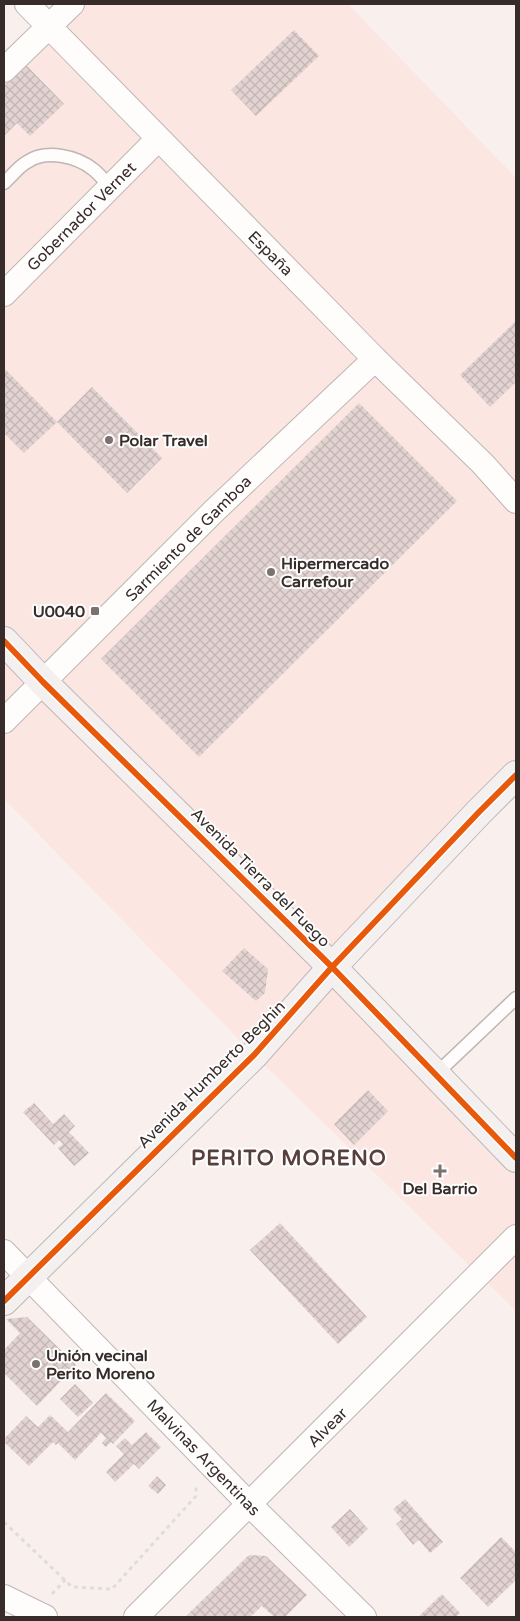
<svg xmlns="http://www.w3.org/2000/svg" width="520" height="1621" viewBox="0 0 520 1621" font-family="'Varela Round',sans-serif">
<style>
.built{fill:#fbe6e2}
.building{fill:url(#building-cross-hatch)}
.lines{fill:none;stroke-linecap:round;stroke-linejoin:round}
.lane-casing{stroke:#bfb6b5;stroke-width:15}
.street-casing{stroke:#bfb6b5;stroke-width:26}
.secondary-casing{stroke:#bfb6b5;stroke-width:30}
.path{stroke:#dfdcdb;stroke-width:3;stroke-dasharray:4 4;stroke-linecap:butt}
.lane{stroke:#fefdfc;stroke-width:12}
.street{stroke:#fefdfc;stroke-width:24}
.secondary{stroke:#f4f0f0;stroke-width:28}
.cycleway-casing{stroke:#fefefe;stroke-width:9}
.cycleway{stroke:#e8590c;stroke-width:6}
.poi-dot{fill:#7b716f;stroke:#fefefe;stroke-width:2}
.labels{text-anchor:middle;stroke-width:4;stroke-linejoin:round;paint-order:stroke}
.street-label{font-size:16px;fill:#372c2a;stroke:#fefefe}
.poi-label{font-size:16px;font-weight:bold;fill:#372c2a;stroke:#fefefe;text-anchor:start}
.district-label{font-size:21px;font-weight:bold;letter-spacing:1px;fill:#57403c;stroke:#fefefe}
</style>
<defs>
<pattern id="building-cross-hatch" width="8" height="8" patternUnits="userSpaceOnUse" patternTransform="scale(1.25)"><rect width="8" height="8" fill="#e2d3d1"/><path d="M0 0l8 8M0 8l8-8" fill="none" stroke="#c2b5b4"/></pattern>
</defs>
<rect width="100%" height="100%" fill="#f9f0ee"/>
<path class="built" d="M 72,4 L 348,4 L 516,178 L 516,775 L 332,967 L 516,1158 L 516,1311 L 254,1055 L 4,799 L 4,70 Z"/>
<path class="building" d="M 294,30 L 319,56 L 256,116 L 231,90 Z
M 26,65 L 64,104 L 30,136 L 17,123 L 4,136 L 4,86 Z
M 516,321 L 516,382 L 490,407 L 460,375 Z
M 4,368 L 57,422 L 24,453 L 4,433 Z
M 92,387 L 162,458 L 127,493 L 57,422 Z
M 359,403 L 457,501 L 199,757 L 101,659 Z
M 244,948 L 268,969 L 265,993 L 256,1001 L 222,971 Z
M 368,1090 L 388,1111 L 354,1145 L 334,1124 Z
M 34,1103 L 53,1124 L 64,1114 L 75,1126 L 69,1132 L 89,1153 L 74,1166 L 58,1148 L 63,1144 L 59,1140 L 54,1145 L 23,1112 Z
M 280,1223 L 367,1317 L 338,1344 L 250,1250 Z
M 27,1317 L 76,1365 L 37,1406 L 4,1373 L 4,1350 L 20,1333 L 6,1319 Z
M 75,1384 L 93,1403 L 78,1417 L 60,1399 Z
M 106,1393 L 135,1421 L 113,1444 L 111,1442 L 106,1447 L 102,1443 L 106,1438 L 101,1433 L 75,1460 L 58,1443 L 56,1445 L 53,1442 L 29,1466 L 4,1442 L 4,1439 L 26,1416 L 38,1427 L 50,1415 L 68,1432 Z
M 146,1432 L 161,1447 L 139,1469 L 134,1464 L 115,1482 L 106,1472 L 124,1454 L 116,1446 L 125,1438 L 132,1445 Z
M 157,1476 L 166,1485 L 158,1494 L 148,1486 Z
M 405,1499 L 443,1542 L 430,1553 L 419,1540 L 413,1545 L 396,1524 L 402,1519 L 393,1509 Z
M 350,1509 L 368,1529 L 349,1547 L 331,1527 Z
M 501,1537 L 516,1552 L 516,1580 L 488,1607 L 460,1578 Z
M 249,1555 L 266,1556 L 307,1595 L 285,1617 L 274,1617 L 262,1606 L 250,1617 L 185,1617 Z
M 442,1594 L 460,1613 L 456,1617 L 418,1617 Z"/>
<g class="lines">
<defs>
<path id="lane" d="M 4,183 C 11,177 18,167 27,162 C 46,149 77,156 94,170 C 100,175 105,181 110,187
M 435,1075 L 516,998"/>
<path id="street" d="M 27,4 L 375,359 L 483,464 L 516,501
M 4,70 L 72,4
M 4,294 L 158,139
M 4,721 L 214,511 L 375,359
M 4,1252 L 250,1505 L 364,1617
M 4,1597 L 45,1617
M 136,1617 L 516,1237"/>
<path id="secondary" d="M 4,641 L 43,682 L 332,967 L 516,1158
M 4,1301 L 254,1055 L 332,967 L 479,812 L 516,775"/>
</defs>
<use href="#lane" class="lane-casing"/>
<use href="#street" class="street-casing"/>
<use href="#secondary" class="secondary-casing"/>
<path class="path" d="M 4,1522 L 72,1587 L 112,1589 L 196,1496 L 196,1484
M 52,1594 L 65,1580"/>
<use href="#lane" class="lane"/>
<use href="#street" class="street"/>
<use href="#secondary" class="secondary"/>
<defs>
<path id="cycleway" d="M 4,641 L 43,682 L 332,967 L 516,1158
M 4,1301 L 254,1055 L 332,967 L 479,812 L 516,775"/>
</defs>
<use href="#cycleway" class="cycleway-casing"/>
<use href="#cycleway" class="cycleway"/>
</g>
<g class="poi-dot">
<circle cx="109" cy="440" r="5"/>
<circle cx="271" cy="572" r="5"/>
<rect x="90" y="606" width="10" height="10" rx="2.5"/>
<path d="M437.5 1163.5h5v5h5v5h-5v5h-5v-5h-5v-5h5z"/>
<circle cx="36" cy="1364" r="5"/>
</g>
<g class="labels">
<g class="street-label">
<text transform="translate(81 216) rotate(-45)" y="6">Gobernador Vernet</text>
<text transform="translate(271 253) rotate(45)" y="6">España</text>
<text transform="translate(188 538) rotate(-45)" y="6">Sarmiento de Gamboa</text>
<text transform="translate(261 877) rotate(45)" y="6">Avenida Tierra del Fuego</text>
<text transform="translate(211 1074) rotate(-45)" y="6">Avenida Humberto Beghin</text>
<text transform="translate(327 1427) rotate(-45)" y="6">Alvear</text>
<text transform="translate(204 1457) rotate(46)" y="6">Malvinas Argentinas</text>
</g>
<g class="poi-label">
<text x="119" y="446">Polar Travel</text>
<text x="281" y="569">Hipermercado<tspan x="281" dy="18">Carrefour</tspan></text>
<text x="85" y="617" text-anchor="end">U0040</text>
<text x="440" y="1194" text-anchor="middle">Del Barrio</text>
<text x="46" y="1361">Unión vecinal<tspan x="46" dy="18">Perito Moreno</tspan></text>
</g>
<g class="district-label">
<text x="289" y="1165">PERITO MORENO</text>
</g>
</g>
<rect width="520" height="1621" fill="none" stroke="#372c2a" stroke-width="10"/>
</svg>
